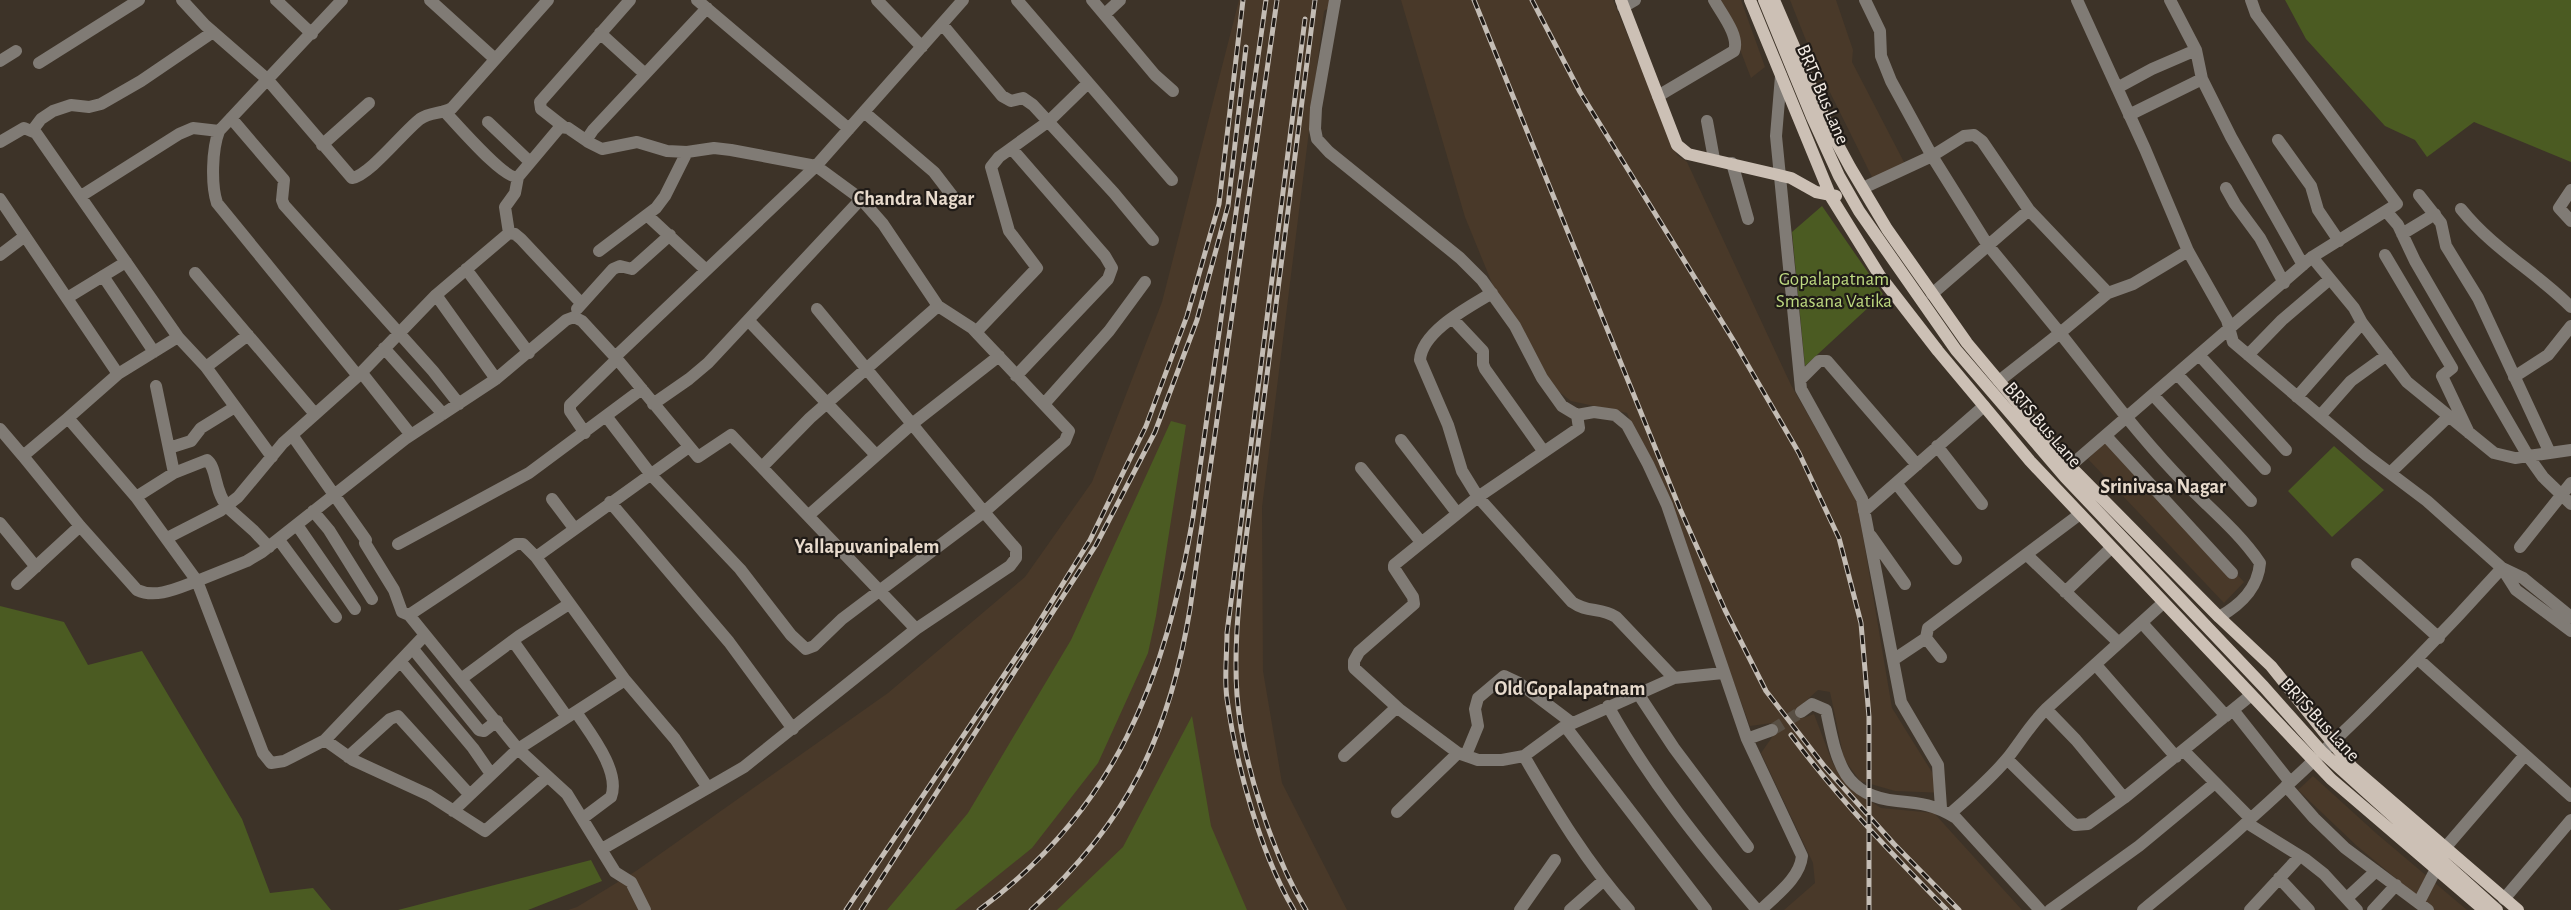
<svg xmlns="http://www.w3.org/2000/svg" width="2571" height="910" viewBox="0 0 2571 910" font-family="'Alegreya Sans',sans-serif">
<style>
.built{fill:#493929}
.green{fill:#4b5b22}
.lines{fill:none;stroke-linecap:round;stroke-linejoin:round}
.minor-tunnel{stroke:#584f44;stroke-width:12;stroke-dasharray:12 6;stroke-linecap:butt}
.minor{stroke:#807b75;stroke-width:12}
.major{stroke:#ccc0b5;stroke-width:12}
.rail-casing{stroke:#c4bdb5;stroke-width:5}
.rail{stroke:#201b17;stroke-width:3;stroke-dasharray:9;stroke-linecap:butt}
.labels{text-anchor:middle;stroke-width:4.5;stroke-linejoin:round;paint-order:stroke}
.street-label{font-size:19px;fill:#f3ece5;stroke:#201b17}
.park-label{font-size:19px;fill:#beda81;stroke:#201b17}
.neighbourhood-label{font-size:20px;font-weight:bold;fill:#e8dbcd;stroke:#201b17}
</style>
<rect width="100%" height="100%" fill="#3d3328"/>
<path class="built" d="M 1239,0 L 1340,0 L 1324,11 L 1262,507 L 1263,671 L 1282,783 L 1347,910 L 568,910 L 577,907 L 636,871 L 888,693 L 1025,577 L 1092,482 L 1162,302 Z
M 1401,0 L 1613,0 L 1677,155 L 1687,162 L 1791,385 L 1857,501 L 1892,708 L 1945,793 L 1895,791 L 1860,781 L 1844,759 L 1830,692 L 1818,690 L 1797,709 L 1803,718 L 1814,714 L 1833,764 L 1853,790 L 1881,808 L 1934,813 L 2022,910 L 1784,910 L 1815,883 L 1813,863 L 1761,753 L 1775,733 L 1772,723 L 1750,726 L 1688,559 L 1627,413 L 1571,401 L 1554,388 L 1494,288 L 1465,217 Z
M 1721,0 L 1741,0 L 1765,67 L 1751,78 Z
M 1790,0 L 1836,0 L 1853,50 L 1852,62 L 1906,166 L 1874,181 L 1813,58 Z
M 2112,436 L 2244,582 L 2224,603 L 2088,459 Z
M 2313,776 L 2377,834 L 2467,910 L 2434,910 L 2357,846 L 2298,790 Z"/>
<path class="green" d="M 2285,0 L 2571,0 L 2571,162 L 2474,122 L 2427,157 L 2415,140 L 2385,126 L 2306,39 Z
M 1822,206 L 1883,294 L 1805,366 L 1792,232 Z
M 1171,421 L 1186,425 L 1156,616 L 1148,653 L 1098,763 L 1032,848 L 955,910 L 887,910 L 968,813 L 1071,640 Z
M 2334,446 L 2384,490 L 2332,537 L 2288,491 Z
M 0,606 L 64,622 L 88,665 L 142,651 L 242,819 L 270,893 L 313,888 L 331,910 L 0,910 Z
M 1192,716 L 1211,826 L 1247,910 L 1057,910 L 1123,847 Z
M 591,860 L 602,881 L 528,910 L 398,910 Z"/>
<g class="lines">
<path class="minor-tunnel" d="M 1772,730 L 1801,712"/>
<path class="minor" d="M 182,0 L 205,25 L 267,79 L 352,178 C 370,175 403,132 420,119 C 430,112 442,114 452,108 L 548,0
M 276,0 L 312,34
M 342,0 L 219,131 C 212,149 211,185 217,203 L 358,376
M 430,0 L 495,59
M 697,0 L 849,129
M 877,0 L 922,47
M 1017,0 L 1172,180
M 1092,0 L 1155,75 L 1173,91
M 1335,0 L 1316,108 L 1315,129 L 1317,139 L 1329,152 L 1460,258 L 1482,280 L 1515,326 L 1542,378 L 1562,406 L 1577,415 L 1594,412 L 1615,415 L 1627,425 L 1648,464 L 1667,505 L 1747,739 L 1802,856 C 1800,878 1776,895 1761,910
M 1865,0 L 1880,31 L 1881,56 L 1891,81 L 1932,156 L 1987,244 L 2060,333 L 1999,381
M 2077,0 L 2145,149 L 2188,251 L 2227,320 L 2233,342 L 2366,455 L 2427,501 L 2502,568 L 2516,590 L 2571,631
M 2170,0 L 2196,50 L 2202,79 L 2231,137 L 2303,265
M 1623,7 L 1635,0
M 707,8 L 593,130 L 587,139 L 588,142 L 602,149 L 637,142 L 667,151 L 687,152 L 714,148 L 731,150 L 816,166 L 861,199 L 883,224 L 938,306 L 972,328 L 1069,431 L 1065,441 L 984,512 L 1016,549 L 1016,558 L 1010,566 L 916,629
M 1105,14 L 1120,0
M 942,24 L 1002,96 L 1011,101 L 1023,98 L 1033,105 L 1114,193 L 1153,240
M 600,33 L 645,74
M 0,61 L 16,51
M 39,63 L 139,0
M 1781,76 L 1776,136 L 1801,389 L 1862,499 L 1901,702 L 1938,765 L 1941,808
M 2117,88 L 2152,69 L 2196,50
M 1658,96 L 1734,51 C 1740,36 1721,13 1714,0
M 444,111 C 456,123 504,180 518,177 L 560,127 L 568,128 L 587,141
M 864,112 L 934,172 L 954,198
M 2129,115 L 2202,79
M 231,118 L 284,180 L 282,200 L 284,205 L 433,371 L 459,404
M 1707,121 L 1714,159
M 488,122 L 530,162
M 564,127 L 541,109 L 540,102 L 630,0
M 32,131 L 41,119 L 53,111 L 71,105 L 89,107 L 101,104 L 141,81 L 213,32
M 2278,140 L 2311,186 L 2318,210 L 2339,241
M 0,142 L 24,128 L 36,133 L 178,337
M 322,145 L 369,103
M 1012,149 L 1105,256 L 1112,268 L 1108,279 L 1016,376
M 1732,163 L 1748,219
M 1863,188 L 1932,156 L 1964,136 L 1974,135 L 1982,141 L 2029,210 L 2108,293 L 2133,284 L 2188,251
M 2226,188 L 2235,204 L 2260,238 L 2284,283
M 2571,190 L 2559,208 L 2571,221
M 2419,195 L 2441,223 L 2446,246 L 2478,298 L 2550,453
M 81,196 L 179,134 L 193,128 L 219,131
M 0,199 L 118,374
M 2461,209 C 2494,250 2535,271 2571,307
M 2386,211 L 2398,225 L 2415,261 L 2528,456 L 2571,450
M 648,216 L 705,269
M 509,233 L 505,207 L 515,193 L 518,177
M 2402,234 L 2435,214
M 599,251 L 656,208 L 665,196 L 687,152
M 0,255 L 25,236
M 2385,255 L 2452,368 L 2442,376 L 2469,433
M 2312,257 L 2354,308 L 2362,323 L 2407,382 L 2494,453 L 2515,458 L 2528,456 L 2543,477 L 2571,504
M 466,269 L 529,353
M 195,273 L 315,414
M 103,276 L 154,352
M 1492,293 C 1469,307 1422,331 1420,360 L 1448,425 L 1462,471 L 1478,497 L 1572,602 C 1587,613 1601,607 1616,617 L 1674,678 L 1723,673
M 2108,293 L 2060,333 C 2097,380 2133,428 2174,472 C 2202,502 2237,529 2260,563 C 2258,589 2240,605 2219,617
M 1932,294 L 2029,210
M 436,295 L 496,379
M 67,298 L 126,262
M 577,309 L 613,269 L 620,266 L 632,269 L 670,235
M 1452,318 L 1483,351 L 1483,364 L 1485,369 L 1544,452
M 748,320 L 876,455
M 976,332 L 1037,268 L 1009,231 L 991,167 L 999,157 L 1049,121 L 1087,84
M 384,348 L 443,414
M 2248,355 L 2282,320 L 2330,279
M 2200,356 L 2286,450
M 615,357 L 816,166 L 963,0
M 206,367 L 248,335
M 361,372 L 411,435
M 2177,374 L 2265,469
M 2514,377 L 2548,355 L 2571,326
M 1800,380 L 1819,361 L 1827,361 L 1917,465
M 156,386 L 174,473
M 2153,395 L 2251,501
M 2297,397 L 2362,323
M 653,404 L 689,379 L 708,363 L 861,199
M 1044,404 L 1109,331 L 1145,282
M 1577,415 L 1579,428 L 1478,497 L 1394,565 L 1394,568 L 1413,597 L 1414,604 L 1359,652 L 1354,661 L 1354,668 L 1399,709 L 1458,753 L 1478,760 L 1502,760 L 1524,756 L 1562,728 L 1674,678
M 606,416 L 652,476 L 740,569 L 791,635 L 806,649 L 814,646 L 842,619 L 984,512 L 912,424 L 999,356
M 2320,416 L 2351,381 L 2387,355
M 68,418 L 118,374 L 178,337 L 206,367 L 272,457
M 0,429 L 23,456 L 68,418 L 136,497 L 197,581 L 247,561 L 262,552 L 405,439 L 496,379 L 566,320 L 574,317 L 582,321 L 617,359 L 698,457 L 731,435 L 916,629 L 744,767 L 602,849
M 585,433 L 570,411 L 570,405 L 617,359
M 292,435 L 366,540 L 365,543 L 394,590 L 402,612 L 409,615 L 518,749 L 567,794 L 615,872 L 631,882 L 645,910
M 2106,436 L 2232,573
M 1401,440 L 1457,513
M 1937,446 L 1982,504
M 169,448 L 191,441 L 201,428 L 235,407
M 23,456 L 80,526 L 137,590 C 156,599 178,588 197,581 L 263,753 L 271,763 L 284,761 L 325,740 L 425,635
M 2070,466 L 2312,257 L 2397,204 L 2256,14 L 2251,0
M 762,467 L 810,418 L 938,306
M 1361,468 L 1421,542
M 2390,473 L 2447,418
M 1896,483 L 1956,559
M 136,497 L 174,473 L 207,460 C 217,467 214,491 227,506
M 552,499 L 574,528
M 610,502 L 729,642 L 793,729
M 226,506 L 254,531 L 269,547
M 313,511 L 329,530 L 372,599
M 1864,511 L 1984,406
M 809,515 L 912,424 L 817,309
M 0,523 L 36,567
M 297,525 L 355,609
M 1871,536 L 1905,584
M 167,538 L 220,511 L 238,497 L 283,443 L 358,376 L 436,295 L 509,233 L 515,234 L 521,239 L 581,303
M 279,540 L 336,617
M 398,544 L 529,473 L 642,389
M 2520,547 L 2571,483
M 2027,555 L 2119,643
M 2357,564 L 2439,638
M 2502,568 L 2523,578 L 2571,617
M 17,584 L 80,526
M 2065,592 L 2111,548
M 409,615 L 516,544 L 523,544 L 536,557
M 2142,623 L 2226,716
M 513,641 L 567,717
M 413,649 L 479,730 L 484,731 L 497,721
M 1941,657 L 1926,638 L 1928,628 L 2080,514
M 2418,659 L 2571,796
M 1893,660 L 1926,638
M 400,661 L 473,748 L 491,774
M 2096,665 L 2176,757
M 461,679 L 519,636 L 569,604
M 625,680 L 675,739 L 708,788
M 1639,695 L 1674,748 L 1748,847
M 1608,706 C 1649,780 1702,846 1757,910
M 2046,709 L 2076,740 L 2124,798
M 2233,710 L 2290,782
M 576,712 C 589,732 621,771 611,797 L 583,818
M 1801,712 L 1812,704 L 1826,710 C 1836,756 1840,796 1897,801 C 1920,803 1936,805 1956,818 L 2040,910
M 1565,726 L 1706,910
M 1747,739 L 1772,730
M 325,740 L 353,760 L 429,795 L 485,831 L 547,777
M 2184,751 L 2251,819
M 1466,755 L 1478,726 L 1475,709 L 1478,698 L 1504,676 L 1519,683 L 1572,723
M 1344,756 L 1397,707
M 1524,756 C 1555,810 1587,863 1629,910
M 348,757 L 390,719 L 398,716 L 469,794
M 2007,759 L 2070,821 L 2075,825 L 2088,824 L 2124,798 L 2250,696
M 2286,786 L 2314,818 L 2345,848 L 2428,910
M 453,811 L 518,749 L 625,680 L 536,557 L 689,447
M 1397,812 L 1458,753
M 1950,814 C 1969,797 1989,780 2006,760 C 2020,743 2029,726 2046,709 L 2163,603
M 2247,823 L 2305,859 L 2324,874 L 2357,910
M 2445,848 L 2525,755
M 2279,878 L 2309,910
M 2347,898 L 2376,871
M 2504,899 L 2571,820
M 2419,902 L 2436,869
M 1520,910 L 1555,860
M 1570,910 L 1604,880
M 2050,910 L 2139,846 L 2215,783
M 2143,910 C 2178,881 2214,853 2247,822 C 2336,742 2422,657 2502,568
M 2250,910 L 2300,856
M 2373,910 L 2396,885"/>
<path class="major" d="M 1621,0 L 1677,145 L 1688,154 L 1791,178 L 1816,192 L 1836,196
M 1750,0 L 1831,197 L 1880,276 L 1938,351 L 2030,461 L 2331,779 L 2484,910
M 1764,0 L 1812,117 L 1839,176 L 1859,211 L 1956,350 L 2065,477 L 2264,687 L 2322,752 L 2497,910
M 1774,0 L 1830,130 L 1850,167 L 1887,229 L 1967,343 L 2070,466 L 2219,617 L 2271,666 L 2352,767 L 2518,910"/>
<defs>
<path id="rail" d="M 1474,0 L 1680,509 L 1725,610 L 1766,691 L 1825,767 L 1894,844 L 1959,910
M 1532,0 L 1580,92 L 1732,338 L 1799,453 L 1839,538 L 1861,623 L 1869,717 L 1869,910
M 1791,735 C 1838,798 1892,854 1947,910
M 846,910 L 1031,635 L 1090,540 L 1146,426 L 1187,316 L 1219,204 L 1243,0
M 861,910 L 1096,545 L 1155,432 L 1197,320 L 1228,206 L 1246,47
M 979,910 C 1116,809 1165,680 1193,517 L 1266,0
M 1031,910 C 1128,822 1169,736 1190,609 L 1277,0
M 1294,910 C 1260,853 1236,764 1227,699 C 1224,678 1227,655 1227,633 L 1305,19
M 1306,910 C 1272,854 1242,761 1237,695 C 1234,653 1238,611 1242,570 L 1315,0"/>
</defs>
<use href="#rail" class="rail-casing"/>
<use href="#rail" class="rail"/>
</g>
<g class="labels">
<g class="street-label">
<text transform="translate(1824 94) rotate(67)" y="7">BRTS Bus Lane</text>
<text transform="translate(2044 424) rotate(49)" y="7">BRTS Bus Lane</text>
<text transform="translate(2321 719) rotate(47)" y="7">BRTS Bus Lane</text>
</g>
<g class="park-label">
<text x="1834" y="285">Gopalapatnam<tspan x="1834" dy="22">Smasana Vatika</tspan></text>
</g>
<g class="neighbourhood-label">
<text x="914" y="205">Chandra Nagar</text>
<text x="2163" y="493">Srinivasa Nagar</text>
<text x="867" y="553">Yallapuvanipalem</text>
<text x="1570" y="695">Old Gopalapatnam</text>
</g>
</g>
</svg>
